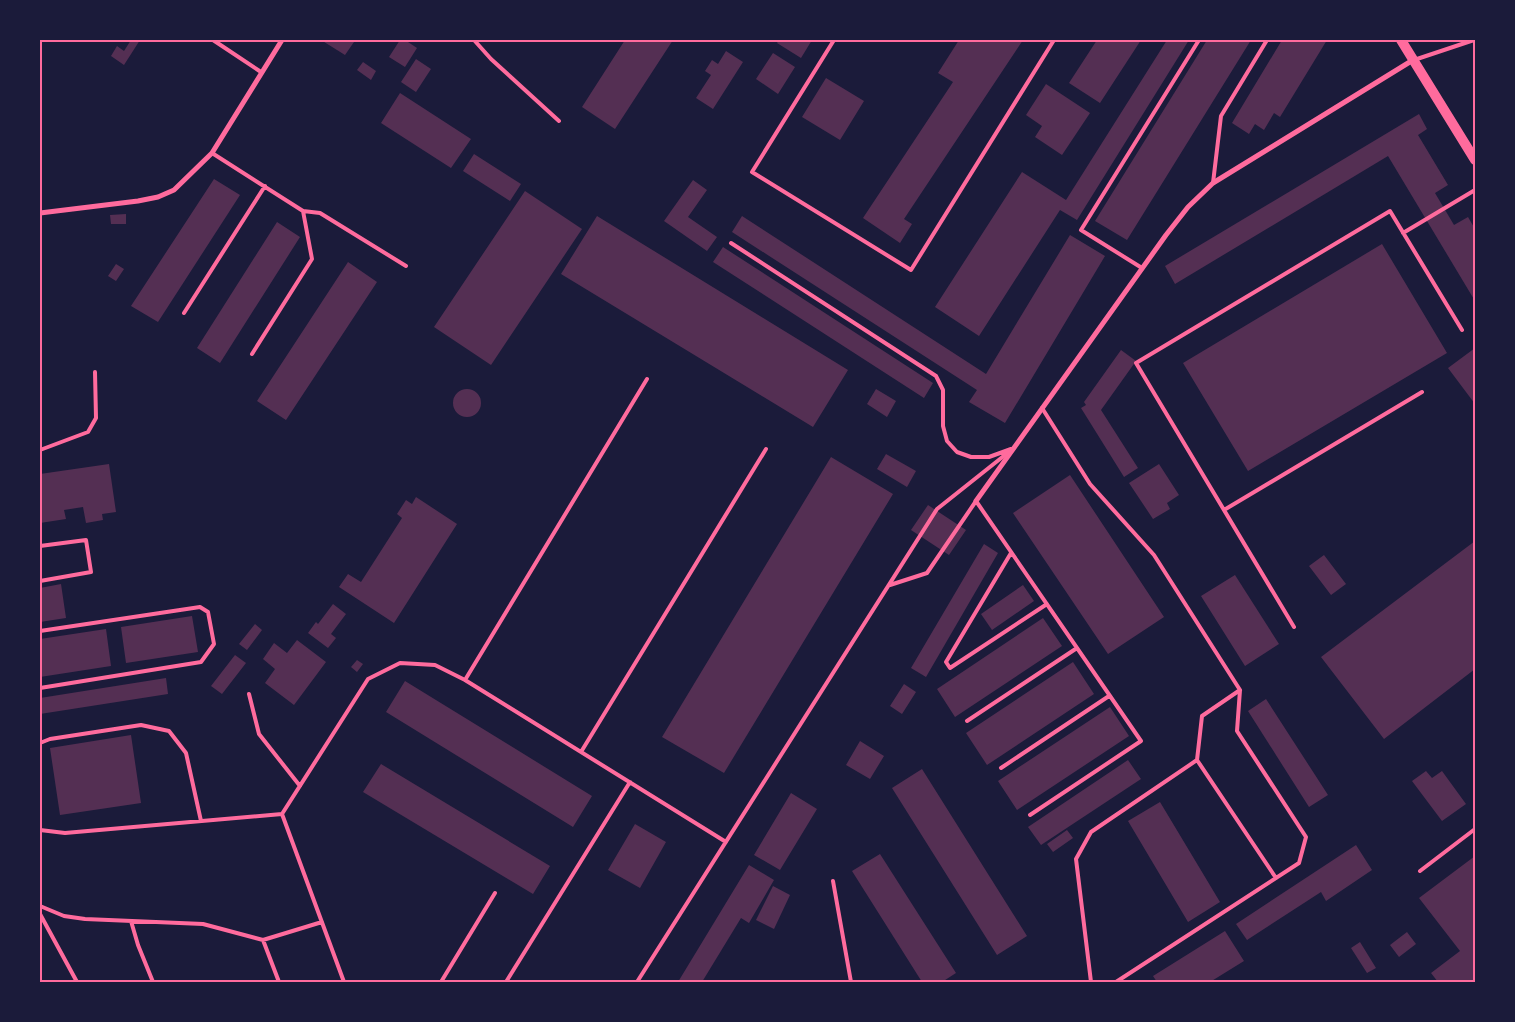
<svg xmlns="http://www.w3.org/2000/svg" width="1515" height="1022" viewBox="0 0 1515 1022" font-family="Lato,sans-serif">
<style>
.building{fill:#542f53}
.lines{fill:none;stroke-linecap:round;stroke-linejoin:round}
.service{stroke:#ff6b9d;stroke-width:4}
.minor{stroke:#ff6b9d;stroke-width:5}
.secondary{stroke:#ff6b9d;stroke-width:10}
.neatline{fill:none;stroke:#ff6b9d;stroke-width:2}
</style>
<rect width="100%" height="100%" fill="#1b1b3a"/>
<path class="building" d="M 131,40 L 140,40 L 124,65 L 111,56 L 117,46 L 124,51 Z
M 321,40 L 351,40 L 354,42 L 345,55 Z
M 400,40 L 405,40 L 417,48 L 405,67 L 389,57 Z
M 625,40 L 673,40 L 615,129 L 582,107 Z
M 779,40 L 812,40 L 801,58 L 777,43 Z
M 959,40 L 1023,40 L 904,219 L 912,224 L 900,243 L 863,218 L 953,82 L 938,73 Z
M 1097,40 L 1141,40 L 1100,103 L 1069,83 Z
M 1167,40 L 1189,40 L 1077,220 L 1060,210 L 979,336 L 935,307 L 1022,172 L 1066,200 Z
M 1207,40 L 1251,40 L 1127,240 L 1095,221 Z
M 1282,40 L 1327,40 L 1280,117 L 1274,113 L 1264,130 L 1255,124 L 1249,134 L 1232,123 Z
M 726,51 L 743,62 L 713,109 L 696,98 L 711,75 L 705,71 L 712,60 L 718,64 Z
M 773,53 L 795,67 L 778,94 L 756,79 Z
M 416,59 L 431,69 L 416,92 L 401,82 Z
M 363,62 L 376,71 L 371,80 L 357,70 Z
M 826,78 L 864,101 L 840,140 L 802,117 Z
M 1046,84 L 1090,113 L 1062,155 L 1035,137 L 1042,126 L 1026,115 Z
M 400,93 L 471,139 L 451,168 L 381,123 Z
M 1419,114 L 1427,129 L 1418,135 L 1448,185 L 1435,193 L 1454,225 L 1468,217 L 1475,229 L 1475,301 L 1388,156 L 1175,284 L 1165,266 Z
M 474,154 L 521,184 L 510,201 L 463,171 Z
M 214,179 L 240,195 L 158,322 L 131,306 Z
M 693,180 L 707,190 L 688,217 L 717,237 L 707,251 L 664,221 Z
M 525,191 L 582,229 L 491,365 L 434,327 Z
M 126,214 L 126,224 L 111,224 L 110,215 Z
M 597,216 L 848,370 L 813,427 L 561,274 Z
M 742,216 L 986,374 L 1070,235 L 1105,256 L 1005,423 L 969,402 L 977,390 L 732,232 Z
M 277,222 L 300,237 L 220,363 L 197,348 Z
M 1382,244 L 1447,353 L 1248,471 L 1183,363 Z
M 723,247 L 933,383 L 924,398 L 713,262 Z
M 348,262 L 377,282 L 286,420 L 257,401 Z
M 116,264 L 124,269 L 116,281 L 108,276 Z
M 1475,348 L 1475,404 L 1448,368 Z
M 1121,350 L 1136,361 L 1101,410 L 1138,468 L 1124,477 L 1081,408 L 1086,405 L 1084,402 Z
M453 403a14 14 0 1 1 28 0a14 14 0 1 1-28 0Z
M 876,389 L 896,401 L 887,417 L 867,404 Z
M 886,454 L 916,471 L 907,487 L 877,469 Z
M 831,457 L 893,494 L 724,773 L 662,737 Z
M 109,464 L 116,512 L 102,514 L 103,520 L 86,523 L 83,507 L 64,510 L 66,519 L 40,523 L 40,474 Z
M 1159,464 L 1179,495 L 1167,503 L 1170,509 L 1153,519 L 1129,483 Z
M 1070,475 L 1164,617 L 1108,654 L 1013,513 Z
M 416,497 L 457,524 L 394,623 L 339,587 L 348,574 L 361,582 L 402,518 L 397,514 L 406,500 L 412,504 Z
M 928,505 L 966,530 L 949,555 L 911,530 Z
M 1475,541 L 1475,669 L 1384,739 L 1321,657 Z
M 984,544 L 998,553 L 926,677 L 911,668 Z
M 1324,555 L 1346,584 L 1331,595 L 1309,566 Z
M 1235,575 L 1279,644 L 1245,666 L 1201,596 Z
M 61,584 L 66,618 L 40,622 L 40,588 Z
M 1023,585 L 1034,601 L 992,630 L 981,614 Z
M 333,604 L 346,614 L 331,634 L 336,638 L 328,648 L 308,633 L 316,622 L 318,624 Z
M 192,616 L 198,652 L 126,663 L 121,627 Z
M 1043,618 L 1062,646 L 955,717 L 937,689 Z
M 255,624 L 262,630 L 247,650 L 239,644 Z
M 106,629 L 111,666 L 40,677 L 40,639 Z
M 297,640 L 326,662 L 294,705 L 265,683 L 275,669 L 263,659 L 274,643 L 287,653 Z
M 235,655 L 246,663 L 222,694 L 211,686 Z
M 357,660 L 363,664 L 357,672 L 351,667 Z
M 1073,662 L 1094,694 L 987,765 L 966,733 Z
M 166,678 L 168,694 L 40,714 L 40,698 Z
M 405,681 L 592,796 L 573,827 L 386,712 Z
M 904,684 L 916,692 L 902,714 L 890,706 Z
M 1266,699 L 1328,795 L 1309,807 L 1248,711 Z
M 1110,707 L 1129,736 L 1017,810 L 998,781 Z
M 131,735 L 141,803 L 60,815 L 50,748 Z
M 860,741 L 884,756 L 870,779 L 846,765 Z
M 1128,760 L 1141,779 L 1041,845 L 1028,827 Z
M 381,764 L 550,866 L 533,894 L 363,792 Z
M 922,769 L 1027,936 L 997,955 L 892,788 Z
M 1426,771 L 1432,778 L 1442,771 L 1466,804 L 1442,821 L 1412,781 Z
M 791,793 L 817,809 L 780,870 L 754,855 Z
M 1160,802 L 1220,902 L 1188,922 L 1128,821 Z
M 635,824 L 666,842 L 640,888 L 608,870 Z
M 1067,830 L 1073,838 L 1053,852 L 1047,844 Z
M 1356,845 L 1372,870 L 1326,901 L 1321,892 L 1247,940 L 1236,924 Z
M 880,854 L 956,973 L 942,982 L 922,982 L 852,871 Z
M 1475,856 L 1475,982 L 1438,982 L 1431,973 L 1460,951 L 1419,898 Z
M 749,865 L 774,880 L 749,923 L 741,918 L 702,982 L 678,982 Z
M 773,886 L 790,895 L 774,929 L 756,920 Z
M 1225,931 L 1244,961 L 1210,982 L 1157,982 L 1153,976 Z
M 1407,932 L 1416,944 L 1399,957 L 1390,945 Z
M 1360,942 L 1376,968 L 1367,973 L 1351,948 Z"/>
<g class="lines">
<path class="service" d="M 213,40 L 261,72
M 474,40 L 491,59 L 559,121
M 834,40 L 752,172 L 911,270 L 1054,40
M 1414,60 L 1474,40
M 212,153 L 303,211 L 312,259 L 252,354
M 1213,183 L 1221,116 L 1267,40
M 303,211 L 320,213 L 406,266
M 1403,233 L 1475,190
M 731,243 L 936,376 L 943,390 L 943,426 L 947,441 L 957,452 L 971,457 L 989,457 L 1011,449
M 1142,268 L 1081,230 L 1199,40
M 184,313 L 265,186
M 647,379 L 465,680 L 726,842
M 1042,408 L 1090,484 L 1154,555 L 1240,690 L 1237,731 L 1306,837 L 1299,863 L 1116,982
M 40,450 L 88,432 L 96,418 L 95,372
M 1224,510 L 1422,392
M 40,546 L 86,540 L 91,572 L 40,581
M 1011,553 L 946,662 L 950,668 L 1047,604
M 890,585 L 927,573 L 976,501 L 1141,741 L 1030,815
M 1294,627 L 1136,363 L 1390,211 L 1462,330
M 40,631 L 200,607 L 208,612 L 214,644 L 201,662 L 40,688
M 1240,690 L 1202,716 L 1197,760 L 1276,878
M 249,694 L 259,734 L 300,786
M 967,721 L 1077,648
M 40,743 L 50,739 L 141,725 L 169,731 L 186,753 L 201,821
M 581,752 L 766,449
M 1001,768 L 1109,696
M 282,814 L 368,679 L 400,663 L 435,665 L 465,680
M 40,830 L 65,833 L 282,814 L 344,982
M 1420,871 L 1475,829
M 833,881 L 851,982
M 40,906 L 64,916 L 85,919 L 203,924 L 263,940 L 322,922
M 40,914 L 77,982
M 131,921 L 138,945 L 153,982
M 263,940 L 279,982
M 441,982 L 495,893
M 506,982 L 630,782
M 637,982 L 937,509 L 1010,451
M 1091,982 L 1076,859 L 1091,832 L 1197,760"/>
<path class="minor" d="M 40,213 L 138,201 L 158,197 L 174,190 L 212,153 L 282,40
M 976,501 L 1166,235 L 1188,207 L 1213,183 L 1413,60"/>
<path class="secondary" d="M 1401,40 L 1475,160"/>
</g>
<rect width="1515" height="1022" fill="none" stroke="#1b1b3a" stroke-width="82"/>
<rect x="41" y="41" width="1433" height="940" class="neatline"/>
</svg>
